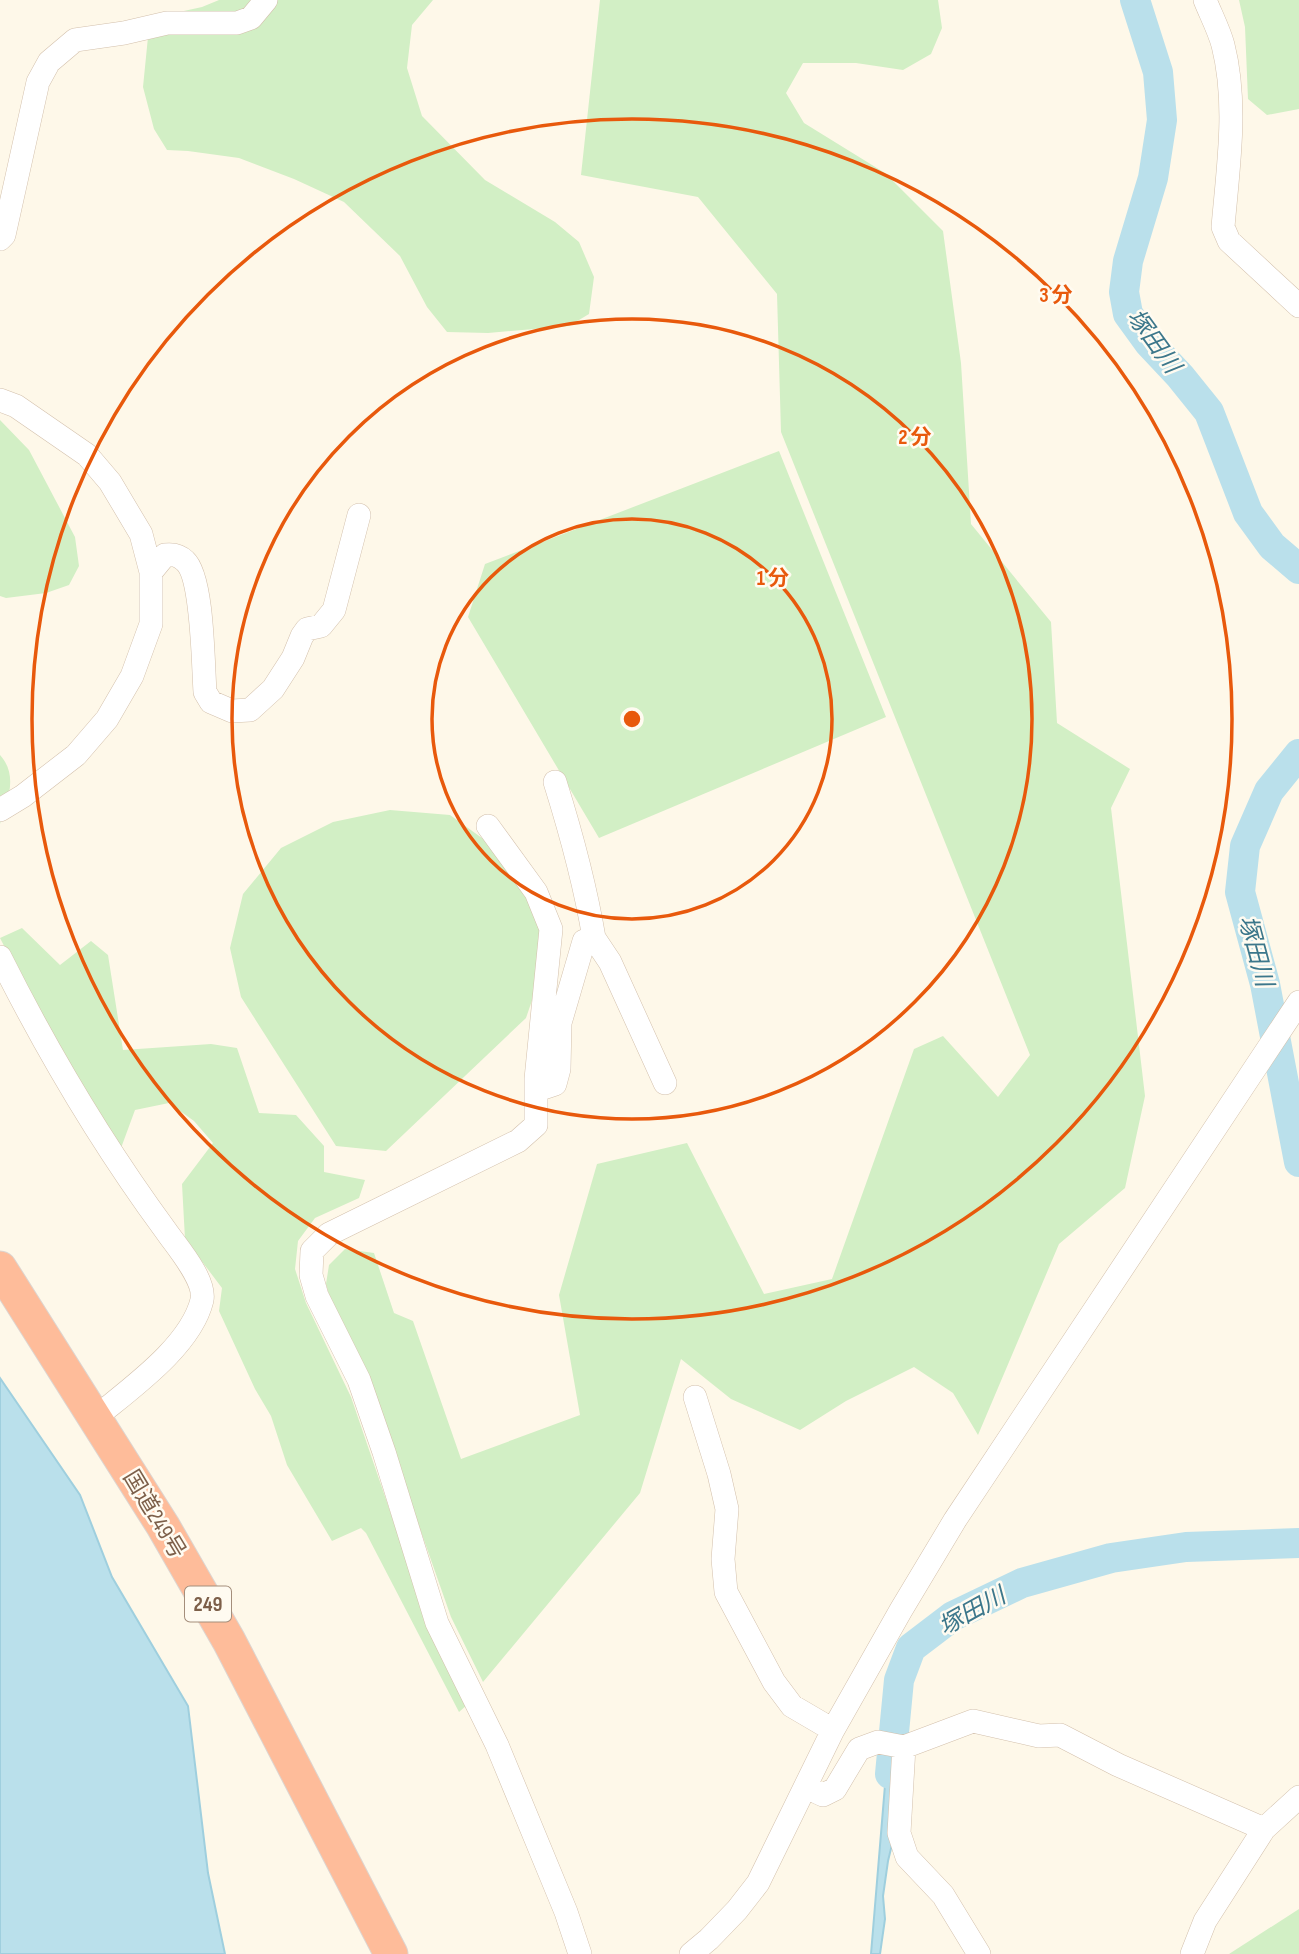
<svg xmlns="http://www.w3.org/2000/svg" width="1299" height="1954" viewBox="0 0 1299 1954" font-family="'Sofia Sans Condensed','Noto Sans JP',sans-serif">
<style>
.green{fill:#d2efc5}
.water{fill:#bae0eb;stroke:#9fcfde;stroke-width:2}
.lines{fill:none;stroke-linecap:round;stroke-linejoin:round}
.river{stroke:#bae0eb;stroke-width:30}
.minor-casing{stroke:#d3c0ac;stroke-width:24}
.highway-casing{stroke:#ddd5d0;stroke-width:35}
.minor{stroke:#fff;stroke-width:23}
.highway{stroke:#febc9a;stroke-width:33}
.ring{fill:none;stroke:#e8590c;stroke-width:3.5}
.labels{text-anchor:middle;stroke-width:5;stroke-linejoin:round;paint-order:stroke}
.shield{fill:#fffbf1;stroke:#a48e7b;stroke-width:2}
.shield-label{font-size:21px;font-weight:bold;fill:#7d5f49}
.street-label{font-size:23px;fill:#7d5f49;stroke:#fffbf1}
.water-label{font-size:24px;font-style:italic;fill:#3c778b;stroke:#fffbf1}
.centre{fill:#e8590c;stroke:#fffbf1;stroke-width:3.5}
.ring-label{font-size:21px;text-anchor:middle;font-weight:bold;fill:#e8590c;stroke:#fffbf1;stroke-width:5;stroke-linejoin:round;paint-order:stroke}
</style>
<rect width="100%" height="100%" fill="#fef8e9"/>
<path class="green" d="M 219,0 L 433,0 L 412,25 L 407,68 L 422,116 L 485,180 L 555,222 L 579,242 L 594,277 L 589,314 L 569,326 L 488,333 L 447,332 L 427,307 L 400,256 L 344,202 L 294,179 L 239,158 L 188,151 L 167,150 L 154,129 L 143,87 L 148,37 L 161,16 L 202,7 Z
M 600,0 L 938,0 L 942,28 L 931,54 L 903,70 L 856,63 L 803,63 L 786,93 L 804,123 L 885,173 L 943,231 L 961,363 L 971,524 L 1051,622 L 1057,723 L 1130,769 L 1111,808 L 1145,1096 L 1125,1188 L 1059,1244 L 978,1435 L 953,1393 L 914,1367 L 846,1401 L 800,1430 L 731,1399 L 681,1359 L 640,1493 L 483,1682 L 451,1617 L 365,1372 L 333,1309 L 326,1284 L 329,1265 L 345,1249 L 374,1253 L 394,1313 L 413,1321 L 461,1459 L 580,1415 L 559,1295 L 597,1164 L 687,1143 L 764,1294 L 832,1279 L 914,1049 L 943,1036 L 998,1097 L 1030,1055 L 781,432 L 777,294 L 698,197 L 581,175 Z
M 1239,0 L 1299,0 L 1299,109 L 1267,115 L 1248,99 L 1245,27 Z
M 0,420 L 29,450 L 75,537 L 79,566 L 69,585 L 46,593 L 6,598 L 0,596 Z
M 779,451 L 886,717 L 599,838 L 468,617 L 485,564 Z
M 0,755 C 19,776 7,801 0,824 Z
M 390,810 L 450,815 L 493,846 L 534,902 L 545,962 L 526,1018 L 386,1151 L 336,1146 L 241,997 L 230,948 L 243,894 L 281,848 L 333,822 Z
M 22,928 L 60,965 L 91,941 L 108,955 L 123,1050 L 211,1044 L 237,1048 L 259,1113 L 296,1115 L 324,1146 L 324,1172 L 365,1180 L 359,1198 L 315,1218 L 298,1241 L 295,1269 L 306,1303 L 351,1397 L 432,1634 L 467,1705 L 459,1712 L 366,1533 L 361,1528 L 332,1541 L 287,1465 L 271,1416 L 255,1389 L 219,1311 L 222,1288 L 185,1239 L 182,1184 L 213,1143 L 194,1121 L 169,1103 L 135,1110 L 121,1148 L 77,1088 L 0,938 Z
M 1299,1909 L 1299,1954 L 1229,1954 Z"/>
<path class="water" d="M 0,1378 L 80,1495 L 112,1577 L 188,1706 L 208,1873 L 225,1954 L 0,1954 Z
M 888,1749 L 896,1750 L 894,1836 L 888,1861 L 883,1896 L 885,1919 L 880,1954 L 871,1954 Z"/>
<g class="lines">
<path class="river" d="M 1135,0 L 1158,72 L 1162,120 L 1153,178 L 1128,261 L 1124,292 L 1128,314 L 1149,343 L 1180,376 L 1209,412 L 1248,513 L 1272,546 L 1299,569
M 1299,754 L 1269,791 L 1245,846 L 1240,892 L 1265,984 L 1299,1162
M 890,1774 L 899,1680 L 911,1648 L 953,1616 L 1022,1583 L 1111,1558 L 1186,1547 L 1299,1543"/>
<defs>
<path id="minor" d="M 1205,0 C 1211,15 1219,30 1223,45 C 1238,104 1228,168 1223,227 L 1229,241 L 1299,306
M 0,239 L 4,235 L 38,82 L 49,62 L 75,40 L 124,33 L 167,23 L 237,23 L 251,18 L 266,0
M 0,400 L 16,406 L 87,455 L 110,482 L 141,534 L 151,572 L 151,624 L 132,676 L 107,719 L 76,755 L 23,796 L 0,810
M 151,572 L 165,555 C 173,554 179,555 185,561 C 203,577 203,665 205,692 L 211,702 L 232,711 L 250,710 L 273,689 L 293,658 L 302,636 L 307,629 L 321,626 L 334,610 L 359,515
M 555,782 C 571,833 585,884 594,938
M 488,826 L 536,892 L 551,929 L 536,1079 L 536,1125 L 518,1141 L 329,1234 L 312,1251 L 311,1275 L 317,1296 L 359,1380 L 384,1452 L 437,1623 L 497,1745 L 566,1912 L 580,1954
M 0,957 C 48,1053 102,1144 166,1231 C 177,1247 206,1280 202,1300 C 191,1346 131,1388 96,1417
M 536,1079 L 546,1087 L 555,1084 L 559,1069 L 560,1023 L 584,941 L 594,938 L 610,962 L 665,1083
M 695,1397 L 719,1474 L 727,1509 L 723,1559 L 726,1592 L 774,1682 L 792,1706 L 833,1730
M 904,1747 L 899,1833 L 907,1857 L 943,1895 L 979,1954
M 806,1787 L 823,1795 L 835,1789 L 859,1749 L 878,1742 L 904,1747 L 973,1721 L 1039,1736 L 1060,1735 L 1118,1765 L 1264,1829
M 691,1954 L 709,1939 L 737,1910 L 758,1883 L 833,1730 L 901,1610 L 955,1520 L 1299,1002
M 1192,1954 L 1205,1921 L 1264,1829 L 1299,1797"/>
<path id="highway" d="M 0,1268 L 163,1526 L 229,1641 L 391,1954"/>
</defs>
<use href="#minor" class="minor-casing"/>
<use href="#highway" class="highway-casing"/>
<use href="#minor" class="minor"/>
<use href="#highway" class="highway"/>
</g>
<g class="ring">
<circle cx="632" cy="719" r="200"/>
<circle cx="632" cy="719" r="400"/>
<circle cx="632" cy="719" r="600"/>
</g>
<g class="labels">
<rect class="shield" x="185" y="1586.5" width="46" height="35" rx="5"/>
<g class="shield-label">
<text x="208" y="1611">249</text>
</g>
<g class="street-label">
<text transform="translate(155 1514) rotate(59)" y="8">国道249号</text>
</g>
<g class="water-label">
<text transform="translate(1154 341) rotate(54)" y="8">塚田川</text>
<text transform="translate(1256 951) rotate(75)" y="8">塚田川</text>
<text transform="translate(972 1611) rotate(-29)" y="8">塚田川</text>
</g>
</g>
<circle cx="632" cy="719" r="10" class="centre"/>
<g class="ring-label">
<text x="1056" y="302">3 分</text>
<text x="915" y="444">2 分</text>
<text x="773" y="585">1 分</text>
</g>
</svg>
